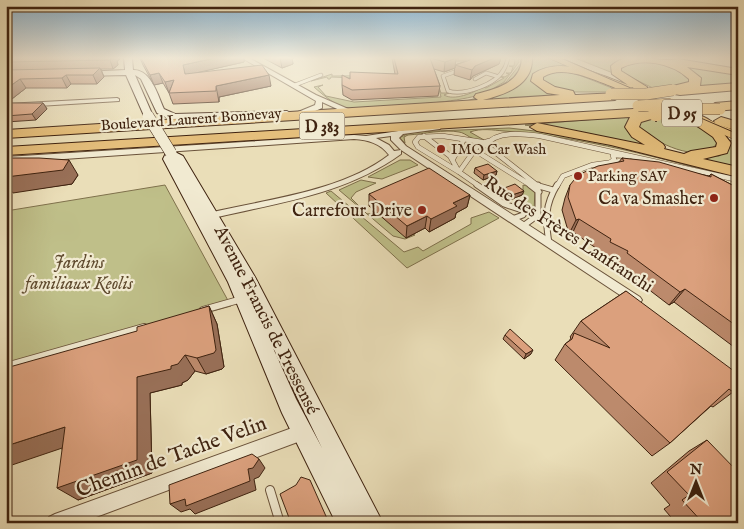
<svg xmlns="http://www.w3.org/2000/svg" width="744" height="529" viewBox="0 0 744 529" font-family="'IM FELL English',serif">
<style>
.green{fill:#bfbf89;stroke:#7f714c}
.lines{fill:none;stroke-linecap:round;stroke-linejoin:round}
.lane-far4-casing{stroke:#6a523a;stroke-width:4.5}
.lane-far3-casing{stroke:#6a523a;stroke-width:5.5}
.lane-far2-casing{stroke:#6a523a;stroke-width:7}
.lane-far1-casing{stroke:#6a523a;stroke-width:8}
.lane-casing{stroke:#6a523a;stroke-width:10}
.street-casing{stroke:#6a523a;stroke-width:2}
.secondary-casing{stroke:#3f2310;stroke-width:2}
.primary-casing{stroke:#3f2310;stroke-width:1}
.highway-casing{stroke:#3f2310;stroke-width:2}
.lane-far4{stroke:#f1ead1;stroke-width:3}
.lane-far3{stroke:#f1ead1;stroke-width:4.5}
.lane-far2{stroke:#f1ead1;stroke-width:5}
.lane-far1{stroke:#f1ead1;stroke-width:6}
.lane{stroke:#f1ead1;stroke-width:8}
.street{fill:#f1ead1;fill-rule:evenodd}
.secondary{fill:#f1ead1;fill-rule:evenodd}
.primary{fill:#e5bf7c;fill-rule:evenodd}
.highway{fill:#e5bf7c;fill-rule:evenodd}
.tram{stroke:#3f2310;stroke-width:1}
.secondary-bridge-casing{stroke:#3f2310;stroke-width:12;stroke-linecap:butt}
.highway-bridge-far1-casing{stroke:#3f2310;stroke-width:12;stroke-linecap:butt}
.highway-bridge-casing{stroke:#3f2310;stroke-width:16;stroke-linecap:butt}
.secondary-bridge{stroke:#f1ead1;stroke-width:11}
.highway-bridge-far1{stroke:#e5bf7c;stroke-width:11}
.highway-bridge{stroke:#e5bf7c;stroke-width:14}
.wall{fill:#bc8a6c;stroke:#3f2310}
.shaded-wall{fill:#997058;stroke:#3f2310}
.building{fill:#dba07d;stroke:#3f2310}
.poi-dot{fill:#8f2418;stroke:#f1ead1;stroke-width:2}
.labels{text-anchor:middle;stroke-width:4.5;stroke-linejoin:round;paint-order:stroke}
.far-street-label{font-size:15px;fill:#3f2310;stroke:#f1ead1}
.far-poi-label{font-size:15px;fill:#3f2310;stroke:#f1ead1;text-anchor:start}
.shield{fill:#f1ead1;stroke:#745f4a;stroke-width:1}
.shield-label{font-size:16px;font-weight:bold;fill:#3f2310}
.poi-label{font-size:18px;fill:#3f2310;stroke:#f1ead1;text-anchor:end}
.street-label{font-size:18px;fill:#3f2310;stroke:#f1ead1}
.park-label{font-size:18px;font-style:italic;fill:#5f4a2e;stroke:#f1ead1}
.near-street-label{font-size:21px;fill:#3f2310;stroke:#f1ead1}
</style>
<rect width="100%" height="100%" fill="#eadeb8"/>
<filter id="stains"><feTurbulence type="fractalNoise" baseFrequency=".004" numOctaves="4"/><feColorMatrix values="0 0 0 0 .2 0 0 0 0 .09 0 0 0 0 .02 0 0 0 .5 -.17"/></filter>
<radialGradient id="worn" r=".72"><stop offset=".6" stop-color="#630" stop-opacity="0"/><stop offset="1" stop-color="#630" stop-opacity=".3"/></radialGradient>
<path class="green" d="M 511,58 L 518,58 L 519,62 L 504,82 L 489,91 L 506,82 L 521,63 L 520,58 L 524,58 C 526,102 418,104 387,106 C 375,107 357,111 345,108 C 337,106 324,96 314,87 L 323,85 L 318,87 L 326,96 L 354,102 L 441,97 L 436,77 L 428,75 L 354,78 L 331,77 L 330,79 L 328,79 L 327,77 L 311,81 L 332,74 L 332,76 L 435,75 L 441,93 L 449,93 L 444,95 C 454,101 473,93 483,87 L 486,88 L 504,78 L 498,76 L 505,77 L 509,74 L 506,73 L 511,73 L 513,67 L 509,66 L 514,66 L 515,60 Z
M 529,58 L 548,58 L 576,69 C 563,69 543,64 533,75 L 563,95 L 463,102 L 510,88 L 530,61 Z
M 575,58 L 644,58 L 738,72 L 738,83 L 696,88 L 700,85 L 669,63 L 621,60 L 613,64 L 613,73 Z
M 654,62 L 669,66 L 689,75 L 691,82 L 657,90 L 620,72 L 620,67 L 627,63 Z
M 563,71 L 579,75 L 622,92 L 570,92 L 542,82 L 541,76 L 544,74 Z
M 672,114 L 711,134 L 717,141 L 716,145 C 695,164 658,142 639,130 L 640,121 Z
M 633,116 L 630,119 L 655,148 L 525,125 Z
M 509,128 L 578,136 L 738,176 L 738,179 C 661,158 584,137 504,131 C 493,130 481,128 470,132 L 484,140 C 470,141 467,133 459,132 C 444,129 424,134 408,135 L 404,137 L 405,143 L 399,138 L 411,132 Z
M 729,140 L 738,143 L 738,170 L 683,156 L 719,156 L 724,153 Z
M 400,160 L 410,160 L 418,165 L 382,179 L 368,177 Z
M 361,180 L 376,183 L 356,192 L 351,198 L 367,214 L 377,213 L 415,235 L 405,239 L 393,236 L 339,190 Z
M 165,185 L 231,306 L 6,369 L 6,211 Z
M 523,185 L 531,187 L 535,192 L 534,209 L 520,204 L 523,203 Z
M 331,191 L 404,252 L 418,247 L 423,251 L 471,224 L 471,218 L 489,212 L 499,218 L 407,268 L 326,193 Z"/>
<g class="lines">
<defs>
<path id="lane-far4" d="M 460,70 L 443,76 L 448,91 C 464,96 497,84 504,69 C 506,66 507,62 508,58
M 475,79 L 486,73 L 496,76
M 295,85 L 321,75"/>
<path id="lane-far3" d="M 424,136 L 450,156 L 459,172
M 476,151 L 532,186
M 453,159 L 463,141
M 609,163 L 614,160 L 613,155 L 628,156
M 459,172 L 418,147 L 415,142 L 419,137 L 443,136 L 482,142
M 479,186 L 459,172 L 479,144 L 489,141
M 538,186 L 486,145 C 497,130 524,134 540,136 L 738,180
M 557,186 L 563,176 L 592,165 L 628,160"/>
<path id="lane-far2" d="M 477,185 L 504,204 L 525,211 L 523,215 L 512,219
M 530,185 L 539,192
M 539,186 L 553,190
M 523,226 L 538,215 L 538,185
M 549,243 C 545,219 545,205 557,185"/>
<path id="lane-far1" d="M 203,310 L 242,299
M 6,366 L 144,327"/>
<path id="lane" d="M 270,490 L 280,523"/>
<path id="street" d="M 242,58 L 249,58 L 316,95 L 353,111 L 346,113 L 322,102 L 322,108 L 304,116 L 298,116 L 298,112 L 315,105 L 316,101 Z
M 117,98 L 119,99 L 119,101 L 6,108 L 6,104 Z
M 437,125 L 441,127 L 440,129 L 403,134 L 399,138 L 406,146 L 640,297 L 642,300 L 640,303 L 632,303 L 401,150 L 401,154 C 346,194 278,203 213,218 L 208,215 L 213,212 C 269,199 342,191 389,155 C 380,143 368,140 354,139 L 6,163 L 6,157 L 354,135 L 366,136 ZM 391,136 L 391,140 L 401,150 L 394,151 L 389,145 L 376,138 Z
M 303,424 L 309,426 L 311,432 L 309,438 L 303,440 L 80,523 L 46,523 L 49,517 L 55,514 Z"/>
<path id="secondary" d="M 124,58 L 132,58 L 133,70 C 151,69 158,96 164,109 L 175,114 L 287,111 L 292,114 L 287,117 L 171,119 L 157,113 L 141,79 L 135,75 L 153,116 L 145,118 L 126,75 L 83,76 L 79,74 L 83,72 L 125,70 Z
M 171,150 L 183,156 L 255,277 L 383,523 L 336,523 L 282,413 L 228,282 L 163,159 L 167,151 ZM 268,337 L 322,448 L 296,399 Z"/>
<path id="primary" d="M 549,58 L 561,58 L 607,78 L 599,80 Z
M 665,102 L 738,132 L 738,141 L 661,107 L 660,105 Z"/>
<path id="highway" d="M 522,58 L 532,58 C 533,85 506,94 483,100 L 560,95 L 547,93 L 531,81 L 533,74 C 562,55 599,75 628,85 L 612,74 L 611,66 C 629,48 660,64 678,59 L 738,69 L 738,75 L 687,67 L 701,78 L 700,86 L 738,83 L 738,90 L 680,95 L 669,93 L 669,87 L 689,82 L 689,79 C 672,63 643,57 621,68 L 621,71 L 647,87 L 647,91 L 639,91 L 632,87 L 627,92 C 603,85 566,62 543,77 L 543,80 L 555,87 L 573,91 L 575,95 L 619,93 L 621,96 L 615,100 L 6,138 L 6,130 L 478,100 L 474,97 L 476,94 C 496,89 521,83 522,58 Z
M 738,101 L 738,109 L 715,111 L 709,107 L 715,103 Z
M 650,108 L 659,114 L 658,117 L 641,122 L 639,127 L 663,144 L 665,147 L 664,149 L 684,154 L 691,151 L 716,147 L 717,143 L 713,137 L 690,121 L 688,118 L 690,115 C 706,111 723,132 731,143 L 727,153 L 703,159 L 738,167 L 738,177 L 611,145 L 537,131 L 530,127 L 537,123 L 645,145 L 632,137 L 625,127 L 630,117 L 6,155 L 6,147 Z
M 721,117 L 738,122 L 738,131 L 716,124 L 714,121 Z"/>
</defs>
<use href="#lane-far4" class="lane-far4-casing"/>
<use href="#lane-far3" class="lane-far3-casing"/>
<use href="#lane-far2" class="lane-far2-casing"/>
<use href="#lane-far1" class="lane-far1-casing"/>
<use href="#lane" class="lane-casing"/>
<use href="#street" class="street-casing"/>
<use href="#secondary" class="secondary-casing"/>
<use href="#primary" class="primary-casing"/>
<use href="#highway" class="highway-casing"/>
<use href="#lane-far4" class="lane-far4"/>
<use href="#lane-far3" class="lane-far3"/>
<use href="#lane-far2" class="lane-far2"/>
<use href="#lane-far1" class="lane-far1"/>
<use href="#lane" class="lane"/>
<use href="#street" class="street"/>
<use href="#secondary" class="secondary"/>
<use href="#primary" class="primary"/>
<use href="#highway" class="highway"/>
<path class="tram" d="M 561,58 L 738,134"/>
<defs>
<path id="secondary-bridge" d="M 148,116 L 171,153"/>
<path id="highway-bridge-far1" d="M 611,94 L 646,94 L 673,90
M 638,106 L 671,104
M 655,114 L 683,109 L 720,109"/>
<path id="highway-bridge" d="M 655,114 L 657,114"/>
</defs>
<use href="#secondary-bridge" class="secondary-bridge-casing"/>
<use href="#highway-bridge-far1" class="highway-bridge-far1-casing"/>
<use href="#highway-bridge" class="highway-bridge-casing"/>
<use href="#secondary-bridge" class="secondary-bridge"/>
<use href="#highway-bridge-far1" class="highway-bridge-far1"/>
<use href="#highway-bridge" class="highway-bridge"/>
</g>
<path class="wall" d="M 6,58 L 119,58 L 120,59 L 117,61 L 118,65 L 113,69 L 101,69 L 104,77 L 97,84 L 71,84 L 67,88 L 26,88 L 8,102 L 6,102 Z
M 140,58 L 244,58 L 244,62 L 199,72 L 271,86 L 219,97 L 219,102 L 173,104 L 169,93 L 163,83 L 154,85 L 143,65 Z
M 263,58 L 294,58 L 292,58 L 293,64 L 282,68 Z
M 392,58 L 501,58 L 499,64 L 473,76 L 470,80 L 454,75 L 455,65 L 466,61 L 455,61 L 455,68 L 444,72 L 434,69 L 440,86 L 438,96 L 352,100 L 343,95 L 342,85 L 350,79 L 395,74 Z
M 43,103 L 47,109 L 36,120 L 6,122 L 6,107 Z
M 6,158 L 78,175 L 72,184 L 6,193 Z
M 622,158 L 709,176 L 711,174 L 738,188 L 738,350 L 674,302 L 669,305 L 618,266 L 620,264 L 602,255 L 603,253 L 573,232 L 569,234 L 562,210 L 565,198 L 570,185 L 619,162 Z
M 475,168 L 497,171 L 496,175 L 483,180 L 474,173 Z
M 499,190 L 522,195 L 508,201 L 498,195 Z
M 369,194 L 470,195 L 467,207 L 456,213 L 455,218 L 429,232 L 425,228 L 406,238 L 369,206 Z
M 626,291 L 733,392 L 713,407 L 711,406 L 670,443 L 652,456 L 555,360 L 565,344 L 569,341 L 571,338 L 570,337 L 581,321 Z
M 209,306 L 217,324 L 224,367 L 222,369 L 206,374 L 195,371 L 188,380 L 182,383 L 182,385 L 150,393 L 152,473 L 78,500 L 62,449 L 137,331 Z
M 505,335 L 531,354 L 524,359 L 503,339 Z
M 707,440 L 738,523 L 676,523 L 664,509 L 670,505 L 651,483 L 689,451 Z"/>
<path class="shaded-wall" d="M 110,58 L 119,58 L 120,59 L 117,61 L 118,65 L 113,69 L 110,60 Z
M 215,58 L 244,58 L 244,62 L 187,75 L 185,74 L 183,65 Z
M 280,58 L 294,58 L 292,58 L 293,64 L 282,68 Z
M 456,58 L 455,68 L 444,72 L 445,62 Z
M 494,58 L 501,58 L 499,64 L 473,76 L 470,80 L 472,70 L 475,66 Z
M 100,68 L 104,77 L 97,84 L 93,75 Z
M 159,73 L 163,83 L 154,85 L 150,75 Z
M 66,75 L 71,84 L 67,88 L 62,78 Z
M 269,75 L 271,86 L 219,97 L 219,102 L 216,86 Z
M 20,79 L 26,88 L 8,102 L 6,99 L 6,89 Z
M 174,80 L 169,93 L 165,82 Z
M 43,103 L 47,109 L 36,120 L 32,114 Z
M 69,160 L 78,175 L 72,184 L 13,193 L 6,184 L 6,177 Z
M 497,171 L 496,175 L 483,180 L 484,175 Z
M 524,191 L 522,195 L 508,201 L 509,196 Z
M 470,195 L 467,207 L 456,213 L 455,218 L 429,232 L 431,219 L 453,203 Z
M 427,216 L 425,228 L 406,238 L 407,226 Z
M 579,219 L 573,232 L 569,234 L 576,220 Z
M 685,289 L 674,302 L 669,305 L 680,292 Z
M 209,306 L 217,324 L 224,367 L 222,369 L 206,374 L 197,358 Z
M 533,350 L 531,354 L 524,359 L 526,354 Z
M 185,355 L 195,371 L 188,380 L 182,383 L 182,385 L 150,393 L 152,473 L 78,500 L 57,488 L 137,377 L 171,366 Z
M 65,427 L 83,441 L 6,467 L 6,446 Z
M 259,459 L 265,468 L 259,477 L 254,479 L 256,490 L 195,514 L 190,509 L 181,512 L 170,504 L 248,469 Z"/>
<path class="building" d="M 6,58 L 112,58 L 110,60 L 6,62 Z
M 141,58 L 215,58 L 183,65 L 185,74 L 262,65 L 269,75 L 216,86 L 216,91 L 169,93 L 174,80 L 165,82 L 159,73 L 150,75 Z
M 394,58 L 430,58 L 440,86 L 352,90 L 342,85 L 342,75 L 350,79 L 350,72 L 398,74 Z
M 430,58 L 456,58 L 445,62 Z
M 470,58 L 494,58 L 475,66 L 472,70 L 455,65 L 470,60 Z
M 100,68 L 93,75 L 66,75 L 62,78 L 20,79 L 6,89 L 6,77 L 8,76 L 6,76 L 6,70 Z
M 10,103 L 43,103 L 32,114 L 6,116 L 6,107 Z
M 6,158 L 39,158 L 69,160 L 63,170 L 6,177 Z
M 622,158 L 659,162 L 711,177 L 711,174 L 738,188 L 738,327 L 685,289 L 680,292 L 627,253 L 628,251 L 610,242 L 611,239 L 579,219 L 576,220 L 568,197 L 570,185 L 578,175 L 598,166 L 624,161 Z
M 488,164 L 497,171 L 484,175 L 475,168 Z
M 429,168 L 470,195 L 453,203 L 457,206 L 431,219 L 427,216 L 407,226 L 369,194 Z
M 515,184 L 524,191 L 509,196 L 499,190 Z
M 626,291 L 738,374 L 738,388 L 733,392 L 729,389 L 670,443 L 565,344 L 572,339 L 574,333 L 610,348 L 581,321 Z
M 209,306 L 216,350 L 214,353 L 197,358 L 185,355 L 178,364 L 171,366 L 171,369 L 137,377 L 137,460 L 57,488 L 65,427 L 6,446 L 6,368 L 137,331 L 137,327 Z
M 510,329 L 533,350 L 526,354 L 505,335 Z
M 707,440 L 738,472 L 738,523 L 729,523 L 726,520 L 722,523 L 703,523 L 682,500 L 689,495 L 667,472 Z
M 252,454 L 259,459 L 253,468 L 248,469 L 250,481 L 186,506 L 185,499 L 170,504 L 169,485 Z
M 301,477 L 310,480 L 329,523 L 291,523 L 280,494 L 296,485 Z"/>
<linearGradient id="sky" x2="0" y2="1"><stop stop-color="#89b6d5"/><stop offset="0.44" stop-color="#f6f0df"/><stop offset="1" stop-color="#f6f0df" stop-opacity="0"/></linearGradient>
<rect width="744" height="132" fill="url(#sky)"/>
<g class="poi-dot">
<circle cx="441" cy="149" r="5"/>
<circle cx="578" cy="176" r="5"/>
<circle cx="714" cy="198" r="5"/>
<circle cx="422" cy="210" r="5"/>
</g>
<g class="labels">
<g class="far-street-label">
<text transform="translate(191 119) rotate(-4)" y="5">Boulevard Laurent Bonnevay</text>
</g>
<g class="far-poi-label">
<text x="451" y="154">IMO Car Wash</text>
<text x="588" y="181">Parking SAV</text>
</g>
<g class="shield">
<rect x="662" y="99.5" width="40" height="27" rx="4"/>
<rect x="299.5" y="112.5" width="45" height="27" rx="4"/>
</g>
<g class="shield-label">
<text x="682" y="119">D 95</text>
<text x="322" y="132">D 383</text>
</g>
<g class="poi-label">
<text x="704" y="204">Ca va Smasher</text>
<text x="412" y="216">Carrefour Drive</text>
</g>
<g class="street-label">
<text transform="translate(569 234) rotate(33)" y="6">Rue des Frères Lanfranchi</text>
<text transform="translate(267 320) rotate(63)" y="6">Avenue Francis de Pressensé</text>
</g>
<g class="park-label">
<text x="79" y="268">Jardins<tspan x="79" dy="21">familiaux Keolis</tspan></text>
</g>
<g class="near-street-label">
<text transform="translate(171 456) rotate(-20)" y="7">Chemin de Tache Velin</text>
</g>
</g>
<rect width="744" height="529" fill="none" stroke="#eadeb8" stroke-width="25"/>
<rect x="8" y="8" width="729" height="514" fill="none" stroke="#3f2310" stroke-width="2.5"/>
<rect x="12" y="12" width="719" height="504" fill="none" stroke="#3f2310"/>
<g transform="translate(696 482)" stroke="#f1ead1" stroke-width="4" paint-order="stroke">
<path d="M0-4L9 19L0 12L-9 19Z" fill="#3f2310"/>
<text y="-8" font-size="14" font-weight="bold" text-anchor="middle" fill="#3f2310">N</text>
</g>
<rect width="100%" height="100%" filter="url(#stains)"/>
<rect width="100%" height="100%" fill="url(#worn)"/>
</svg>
